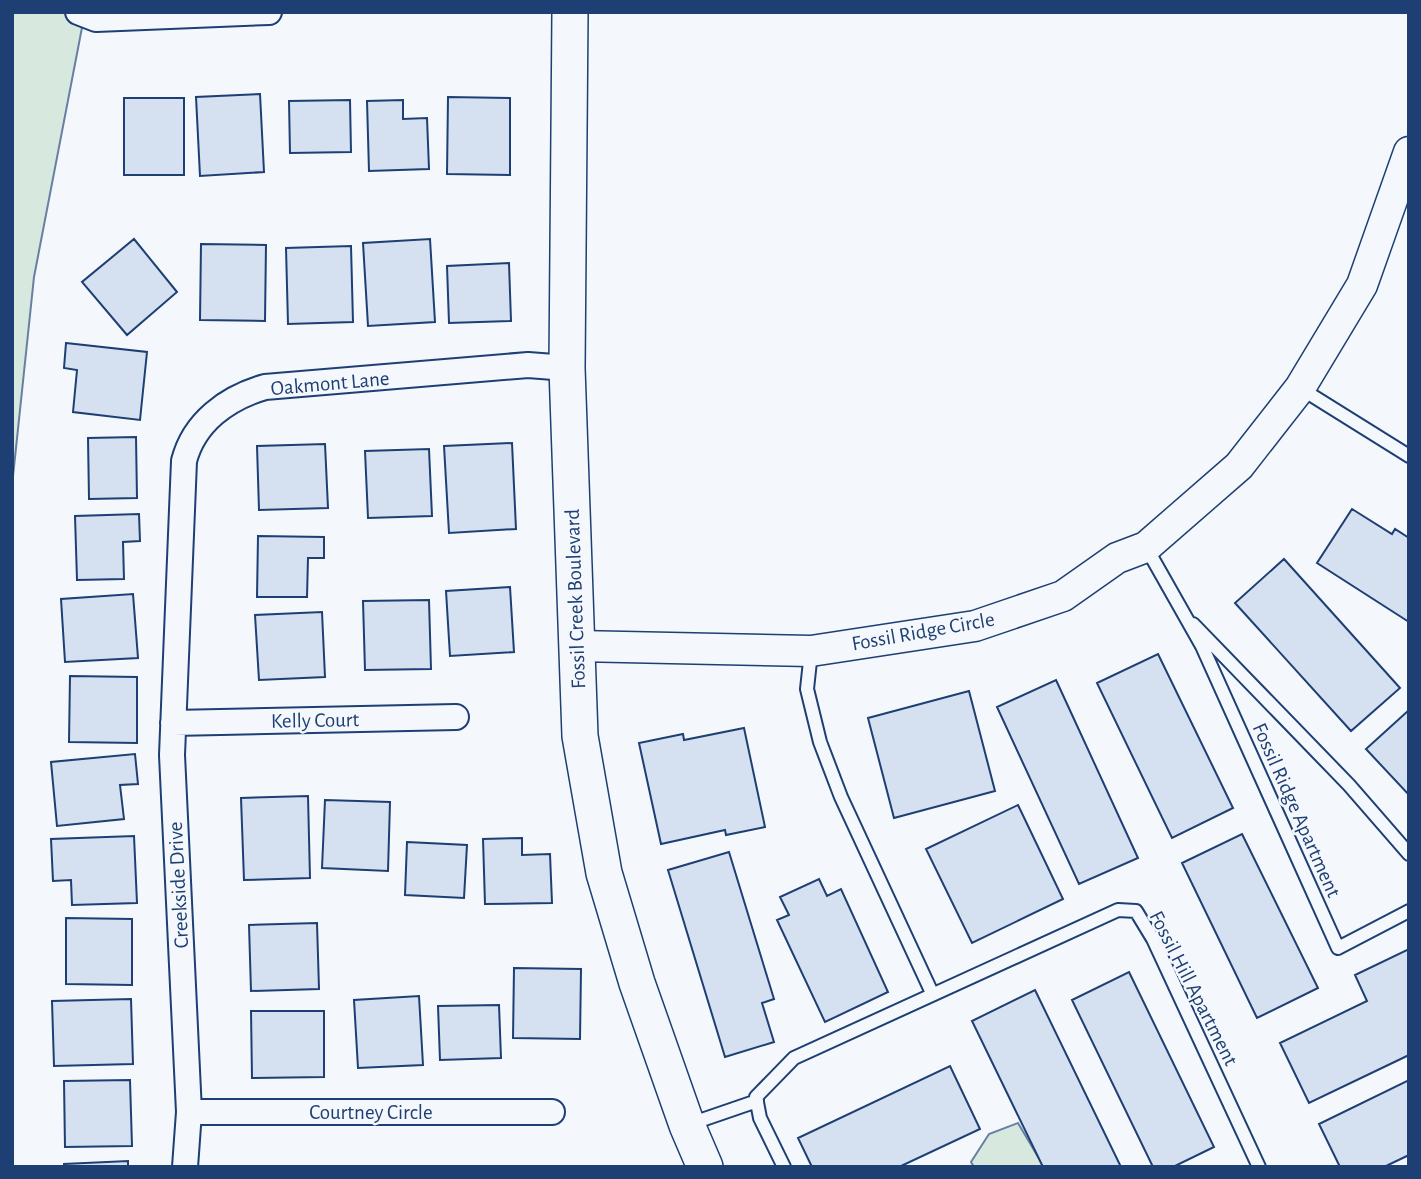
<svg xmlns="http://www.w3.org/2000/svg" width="1421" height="1179" viewBox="0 0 1421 1179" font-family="'Alegreya Sans',sans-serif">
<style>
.green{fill:#d7e8df;stroke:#687fa3;stroke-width:2}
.building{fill:#d5e0f0;stroke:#1d3f73;stroke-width:2}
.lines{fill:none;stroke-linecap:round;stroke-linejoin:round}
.service-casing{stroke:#1d3f73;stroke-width:16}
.minor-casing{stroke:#1d3f73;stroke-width:28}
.tertiary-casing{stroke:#1d3f73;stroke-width:33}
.secondary-casing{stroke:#1d3f73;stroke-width:38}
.service{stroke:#f4f7fb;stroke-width:12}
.minor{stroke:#f4f7fb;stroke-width:24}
.tertiary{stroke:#f4f7fb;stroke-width:30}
.secondary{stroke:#f4f7fb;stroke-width:35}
.labels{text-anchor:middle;stroke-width:5;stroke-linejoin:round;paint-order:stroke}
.street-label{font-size:21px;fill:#1d3f73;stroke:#f4f7fb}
</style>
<rect width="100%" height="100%" fill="#f4f7fb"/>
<path class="green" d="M 12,12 L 85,12 L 34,277 L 12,486 Z
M 1018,1123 L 1044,1167 L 974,1167 L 971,1162 L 989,1134 Z"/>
<path class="building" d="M 260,94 L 264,172 L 200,176 L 196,97 Z
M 448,97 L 510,98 L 510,175 L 447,174 Z
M 124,98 L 184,98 L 184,175 L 124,175 Z
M 350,100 L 351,152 L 290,153 L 289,101 Z
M 403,100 L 403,119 L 427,118 L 429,169 L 369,171 L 367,101 Z
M 134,239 L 177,292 L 127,335 L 82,282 Z
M 430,239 L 435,322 L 368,326 L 363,243 Z
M 201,244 L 266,245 L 265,321 L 200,320 Z
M 351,246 L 353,322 L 288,324 L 286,248 Z
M 509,263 L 511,321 L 449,323 L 447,266 Z
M 66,343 L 147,352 L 140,420 L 73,412 L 77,370 L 64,368 Z
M 136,437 L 137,498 L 89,499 L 88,438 Z
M 512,443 L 516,529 L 449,533 L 444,446 Z
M 325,444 L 328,508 L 259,510 L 257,446 Z
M 429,449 L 432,516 L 368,518 L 365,451 Z
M 1352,509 L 1392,534 L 1395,529 L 1409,538 L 1409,622 L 1317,563 Z
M 139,514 L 140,541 L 123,542 L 124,579 L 77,580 L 75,516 Z
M 258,536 L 324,537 L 324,558 L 308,558 L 307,597 L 257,597 Z
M 1284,559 L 1400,688 L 1351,731 L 1235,603 Z
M 510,587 L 514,652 L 450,656 L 446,591 Z
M 133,594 L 138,658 L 65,662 L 61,599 Z
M 429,600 L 431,669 L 365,670 L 363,601 Z
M 322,612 L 325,677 L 259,680 L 255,615 Z
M 1158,654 L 1233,808 L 1172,838 L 1097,683 Z
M 70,676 L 137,677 L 137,743 L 69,742 Z
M 1056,680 L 1138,858 L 1079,884 L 997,707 Z
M 969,691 L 995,791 L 894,818 L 868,718 Z
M 1409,710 L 1409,795 L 1366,749 Z
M 744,728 L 765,827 L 726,835 L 725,830 L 661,844 L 639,743 L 683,734 L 684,740 Z
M 135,754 L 138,784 L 120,785 L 124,819 L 57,826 L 51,762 Z
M 308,796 L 310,878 L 244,880 L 241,798 Z
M 325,800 L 390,802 L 388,871 L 322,868 Z
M 1018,805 L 1063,899 L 972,943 L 926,849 Z
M 1242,834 L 1318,988 L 1257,1018 L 1182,863 Z
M 134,836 L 137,903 L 72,905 L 71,880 L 53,881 L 51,839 Z
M 522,838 L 522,855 L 550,854 L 552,903 L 485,904 L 483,839 Z
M 407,842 L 467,845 L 464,898 L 405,895 Z
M 729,852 L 774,999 L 762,1003 L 774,1042 L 725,1057 L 668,870 Z
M 819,879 L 827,896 L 841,889 L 888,992 L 825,1022 L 777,920 L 789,915 L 780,897 Z
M 66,918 L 132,919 L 132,985 L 66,984 Z
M 317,923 L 319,989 L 251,991 L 249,925 Z
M 1409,949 L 1409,1055 L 1309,1103 L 1280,1043 L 1367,1001 L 1355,975 Z
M 514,968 L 581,969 L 580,1039 L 513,1038 Z
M 1129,972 L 1214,1147 L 1173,1167 L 1153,1167 L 1072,1000 Z
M 1035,990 L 1121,1167 L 1043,1167 L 972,1021 Z
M 419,996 L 423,1065 L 358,1068 L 354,1000 Z
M 131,999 L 133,1064 L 54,1066 L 52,1001 Z
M 499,1005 L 501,1058 L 440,1060 L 438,1006 Z
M 251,1011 L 324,1011 L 324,1077 L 252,1078 Z
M 950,1066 L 980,1129 L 899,1167 L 812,1167 L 798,1138 Z
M 130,1080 L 132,1146 L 65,1147 L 64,1081 Z
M 1409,1080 L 1409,1155 L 1384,1167 L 1340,1167 L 1319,1124 Z
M 128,1161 L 128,1167 L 64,1167 L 64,1164 Z"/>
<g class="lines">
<defs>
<path id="service" d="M 1300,388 L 1409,456
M 1146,547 L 1202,646 L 1338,948 L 1409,911
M 1193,624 L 1349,785 L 1409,854
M 811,652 L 807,689 L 820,742 L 841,797 L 932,993
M 690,1124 L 757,1101
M 784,1167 L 760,1118 L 756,1097 L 794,1058 L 1118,910 L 1136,911 L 1153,939 L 1259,1167"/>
<path id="minor" d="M 78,12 L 96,19 L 269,12
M 173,723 L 456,717
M 189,1112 L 552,1112
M 185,1167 L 189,1112 L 172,755 L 184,461 C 194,422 227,398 265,387 L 528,365 L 567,368"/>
<path id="tertiary" d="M 577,646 L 811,651 L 975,626 L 1063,596 L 1117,558 L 1146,547 L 1239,466 L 1300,388 L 1362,285 L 1409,152"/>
<path id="secondary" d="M 570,12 L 567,368 L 580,736 L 604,873 L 637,983 L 687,1125 L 705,1167"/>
</defs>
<use href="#service" class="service-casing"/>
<use href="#minor" class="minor-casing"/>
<use href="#tertiary" class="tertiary-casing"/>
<use href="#secondary" class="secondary-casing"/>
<use href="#service" class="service"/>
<use href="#minor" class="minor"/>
<use href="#tertiary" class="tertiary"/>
<use href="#secondary" class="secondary"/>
</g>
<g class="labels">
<g class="street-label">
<text transform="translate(330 383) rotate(-5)" y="7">Oakmont Lane</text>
<text transform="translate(575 599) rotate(-92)" y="7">Fossil Creek Boulevard</text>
<text transform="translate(923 631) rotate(-10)" y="7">Fossil Ridge Circle</text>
<text transform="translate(315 720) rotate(-1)" y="7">Kelly Court</text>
<text transform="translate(1297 810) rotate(66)" y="7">Fossil Ridge Apartment</text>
<text transform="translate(178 885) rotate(-93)" y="7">Creekside Drive</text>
<text transform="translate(1194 988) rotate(63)" y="7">Fossil Hill Apartment</text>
<text x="371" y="1119">Courtney Circle</text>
</g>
</g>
<rect width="1421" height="1179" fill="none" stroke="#1d3f73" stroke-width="28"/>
</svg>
